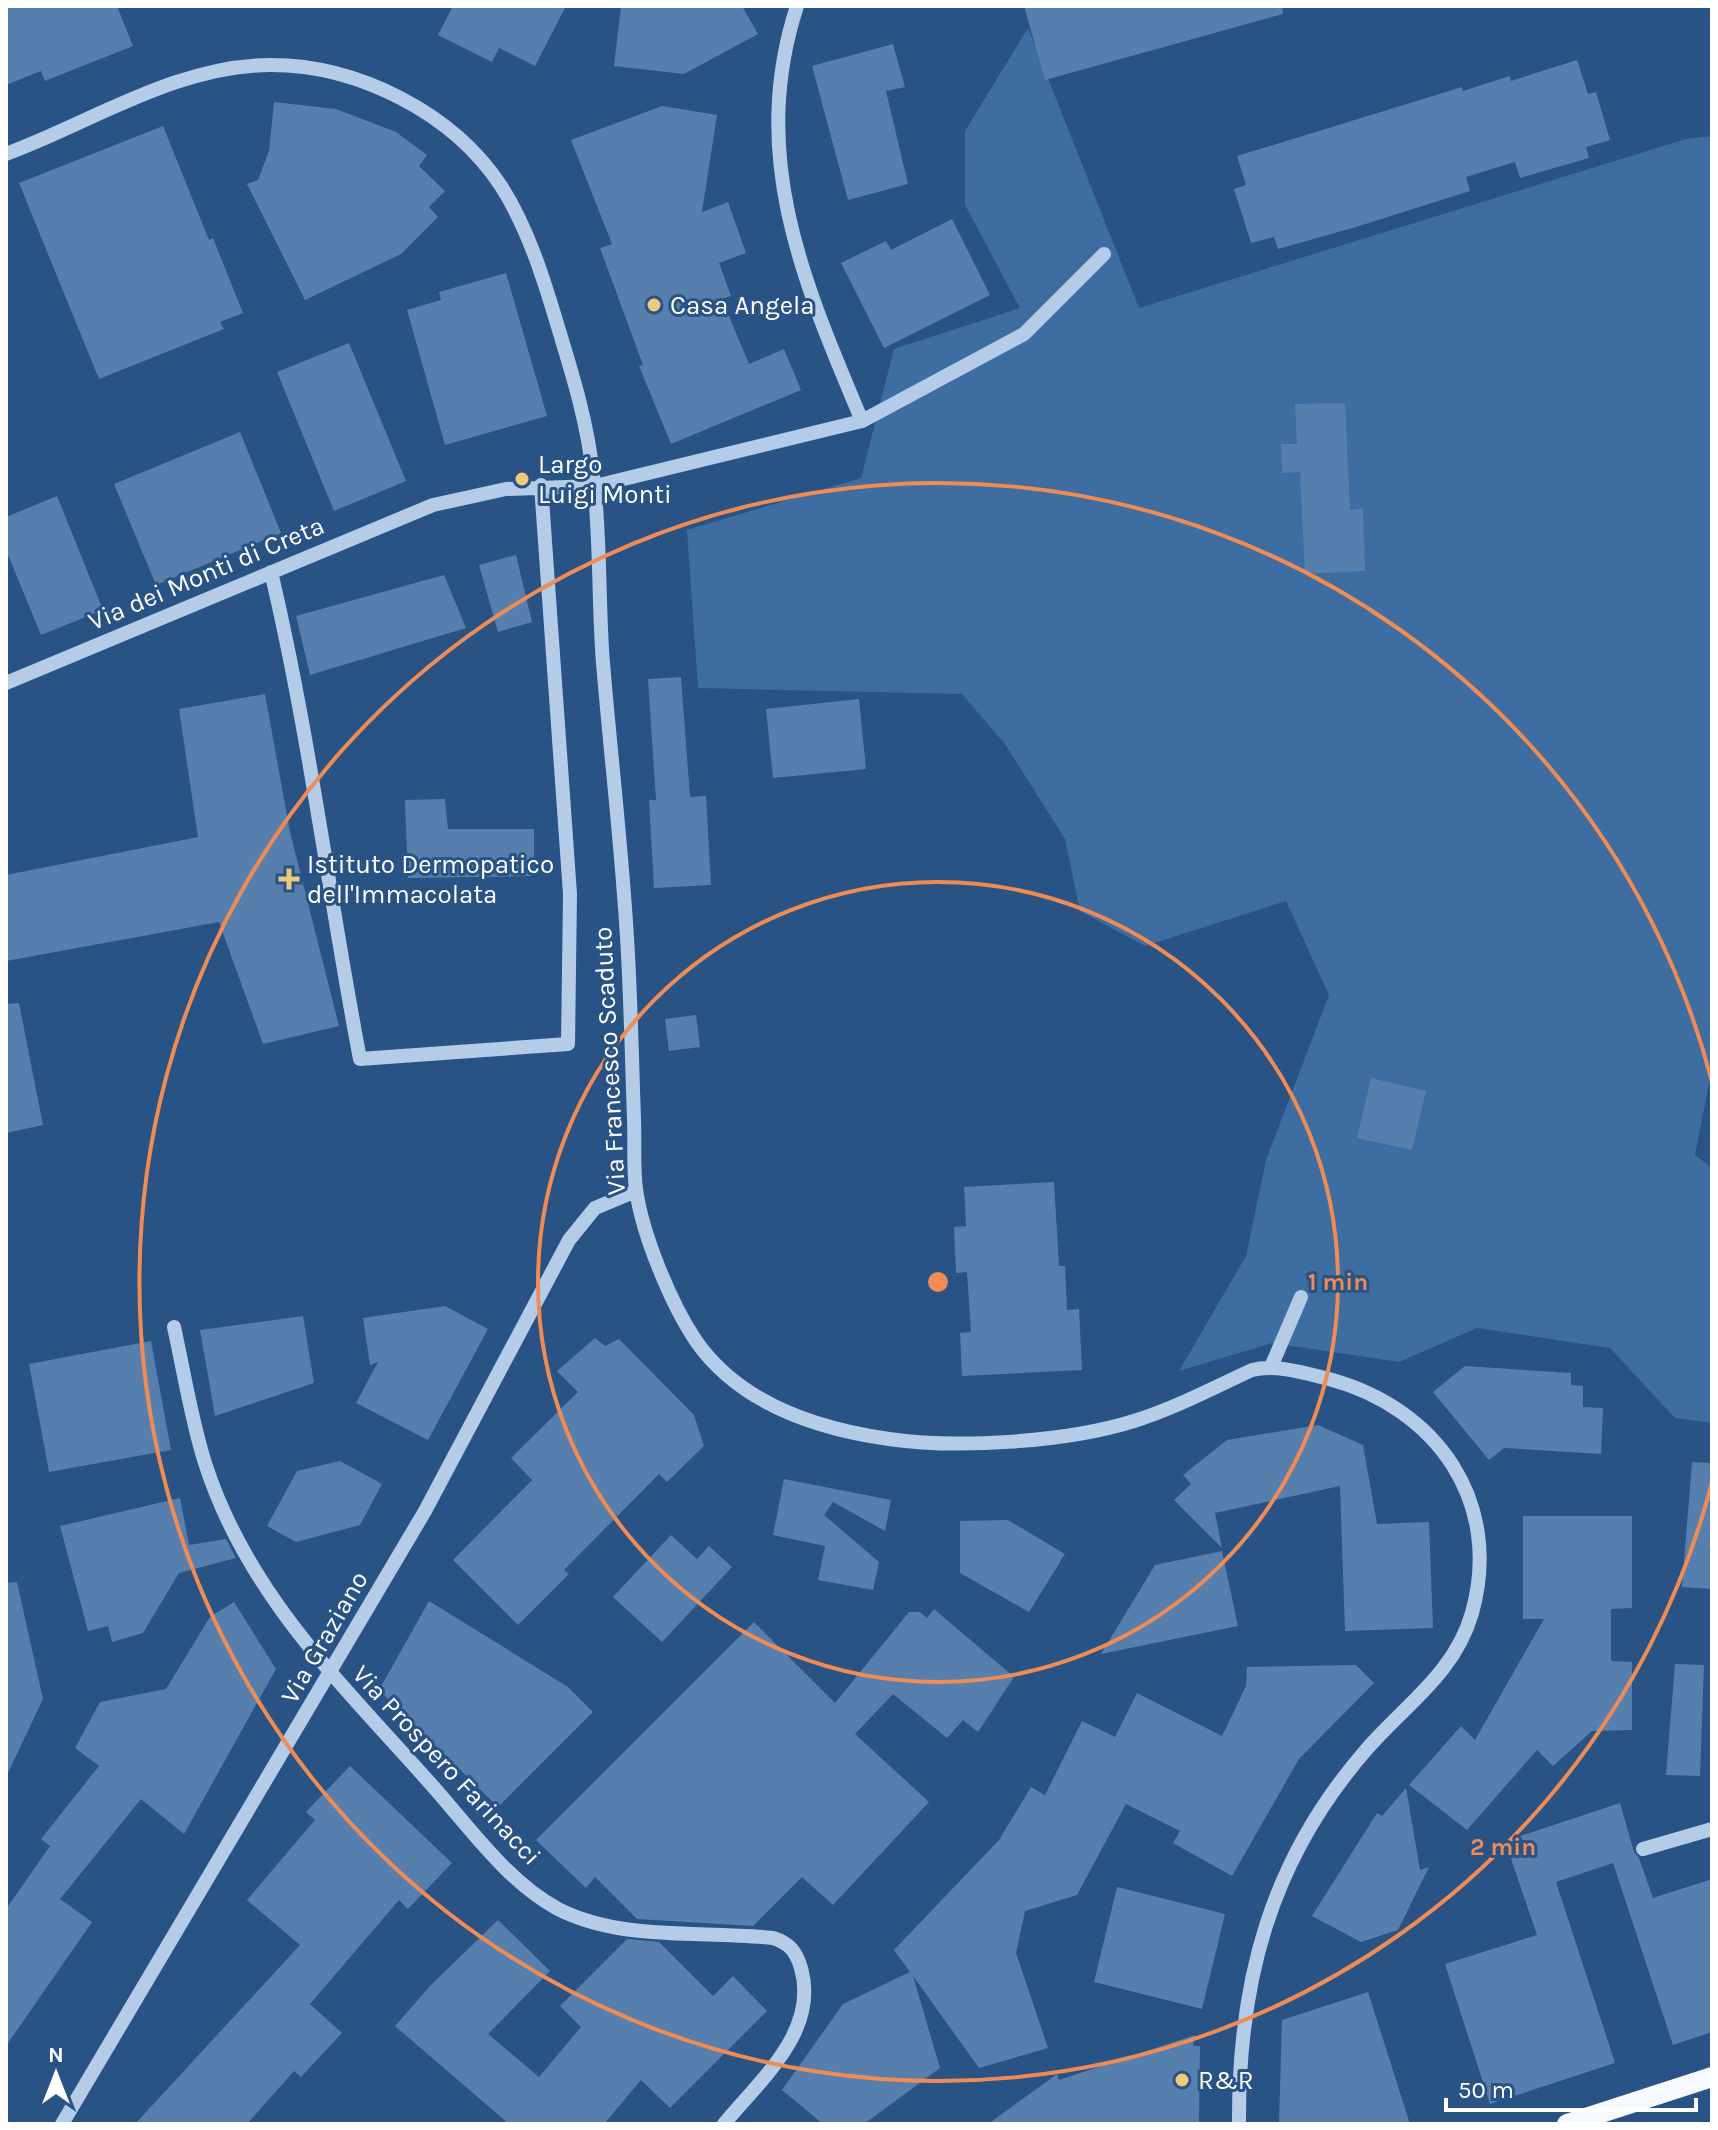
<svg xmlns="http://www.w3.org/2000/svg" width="1718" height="2130" viewBox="0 0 1718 2130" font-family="Karla,sans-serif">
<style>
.green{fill:#3e6da1}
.building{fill:#567fae}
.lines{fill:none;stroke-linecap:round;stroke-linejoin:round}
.minor{stroke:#b4cce7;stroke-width:14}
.major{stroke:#f6f9fe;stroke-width:20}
.ring{fill:none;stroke:#ef8b55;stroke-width:4}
.poi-dot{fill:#eecb7b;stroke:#295385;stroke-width:3}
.labels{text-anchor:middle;stroke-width:6;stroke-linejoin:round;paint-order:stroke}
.poi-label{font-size:26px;fill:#fff;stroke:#295385;text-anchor:start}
.street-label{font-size:26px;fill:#fff;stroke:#295385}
.centre{fill:#ef8b55;stroke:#295385;stroke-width:4}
.ring-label{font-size:24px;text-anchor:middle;font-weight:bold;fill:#ef8b55;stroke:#295385;stroke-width:6;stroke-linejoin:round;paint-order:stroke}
</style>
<rect width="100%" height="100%" fill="#295385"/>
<path class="green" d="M 1028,28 L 1139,308 L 1686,139 L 1712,136 L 1712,1068 L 1695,1155 L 1712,1168 L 1712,1423 L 1675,1418 L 1610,1348 L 1477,1328 L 1399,1362 L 1272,1343 L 1179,1371 L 1246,1256 L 1266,1160 L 1329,995 L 1286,901 L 1145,946 L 1080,911 L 1065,839 L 1005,744 L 962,694 L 698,688 L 687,530 L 861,478 L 894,349 L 1020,308 L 965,205 L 965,131 Z"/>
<path class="building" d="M 6,6 L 117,6 L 133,46 L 45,81 L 41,71 L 6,85 Z
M 453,6 L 566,6 L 535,66 L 499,48 L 492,62 L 438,35 Z
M 621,6 L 742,6 L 758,34 L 684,74 L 614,66 Z
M 1024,6 L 1282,6 L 1283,14 L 1045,80 Z
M 893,44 L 905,87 L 886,91 L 908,184 L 848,200 L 812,66 Z
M 1577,60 L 1588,94 L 1596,92 L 1610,140 L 1586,147 L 1589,158 L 1520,178 L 1515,162 L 1466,177 L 1470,191 L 1356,227 L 1278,249 L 1274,237 L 1251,243 L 1234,189 L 1246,185 L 1237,156 L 1462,87 L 1463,91 L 1510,76 L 1511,81 Z
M 274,102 L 336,109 L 396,132 L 427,155 L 419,166 L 445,191 L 429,207 L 438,217 L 401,254 L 305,300 L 247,184 L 258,180 L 269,151 Z
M 662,106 L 717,115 L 702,212 L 728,202 L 746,253 L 719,263 L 731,296 L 722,299 L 749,364 L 784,349 L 801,390 L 671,444 L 639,366 L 643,365 L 600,248 L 612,244 L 571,140 Z
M 163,126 L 209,240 L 213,238 L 243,313 L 220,322 L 224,329 L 99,379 L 19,183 Z
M 952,219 L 990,295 L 884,348 L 841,263 L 886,241 L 891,250 Z
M 506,273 L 547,416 L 445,445 L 407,310 L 441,300 L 439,292 Z
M 349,343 L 406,481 L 334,511 L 277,372 Z
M 1345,403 L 1350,510 L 1363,508 L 1365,571 L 1305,574 L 1300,472 L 1282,473 L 1281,444 L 1297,444 L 1295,404 Z
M 240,432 L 281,533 L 156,585 L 114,484 Z
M 57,496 L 103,610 L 41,635 L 6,550 L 6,517 Z
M 516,555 L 532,622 L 498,632 L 479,565 Z
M 444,575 L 466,628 L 310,675 L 296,616 Z
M 681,677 L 690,797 L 706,796 L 711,885 L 654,888 L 649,800 L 656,800 L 648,679 Z
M 265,694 L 290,832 L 339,1026 L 263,1044 L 219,922 L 6,961 L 6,875 L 198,837 L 179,709 Z
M 859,699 L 866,769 L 773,778 L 766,709 Z
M 445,799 L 448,829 L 534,829 L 534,876 L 408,878 L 405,800 Z
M 19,1003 L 43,1125 L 6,1133 L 6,1004 Z
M 696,1015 L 700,1047 L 669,1051 L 665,1019 Z
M 1371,1078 L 1426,1091 L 1412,1150 L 1357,1138 Z
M 1054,1182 L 1059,1266 L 1065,1266 L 1067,1310 L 1079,1309 L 1082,1370 L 962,1376 L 960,1333 L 971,1332 L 967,1272 L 956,1273 L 954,1227 L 966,1226 L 964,1187 Z
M 445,1306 L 488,1329 L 428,1440 L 356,1403 L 378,1362 L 370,1365 L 363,1318 Z
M 303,1316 L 314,1383 L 215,1416 L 200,1330 Z
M 595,1338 L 605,1346 L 619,1339 L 694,1415 L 704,1446 L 667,1482 L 659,1474 L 564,1570 L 569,1574 L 518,1625 L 453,1560 L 532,1480 L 511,1458 L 578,1392 L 557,1371 Z
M 151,1341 L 171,1450 L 49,1472 L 29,1364 Z
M 1465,1366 L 1571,1373 L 1571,1385 L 1583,1386 L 1583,1407 L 1603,1408 L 1601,1454 L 1504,1448 L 1489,1460 L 1433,1392 Z
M 1318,1425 L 1363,1445 L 1377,1524 L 1429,1522 L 1433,1628 L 1345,1631 L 1340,1486 L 1215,1513 L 1222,1548 L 1174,1500 L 1191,1484 L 1183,1475 L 1227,1440 Z
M 340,1461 L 382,1484 L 360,1525 L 296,1542 L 267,1526 L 297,1471 Z
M 1692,1462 L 1712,1463 L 1712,1589 L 1682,1587 Z
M 784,1479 L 891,1500 L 885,1531 L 833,1502 L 824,1515 L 879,1562 L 873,1590 L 818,1580 L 825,1546 L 773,1535 Z
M 180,1498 L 189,1545 L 226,1539 L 236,1558 L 179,1573 L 143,1633 L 112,1642 L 108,1626 L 88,1631 L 60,1526 Z
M 1523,1516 L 1632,1516 L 1632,1608 L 1611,1609 L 1611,1661 L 1632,1662 L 1632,1730 L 1592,1731 L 1553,1766 L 1537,1750 L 1467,1830 L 1409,1785 L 1461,1726 L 1475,1740 L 1544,1619 L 1523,1619 Z
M 1008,1520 L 1065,1554 L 1029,1612 L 960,1573 L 960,1521 Z
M 671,1535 L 697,1559 L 709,1546 L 732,1567 L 662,1642 L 613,1597 Z
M 1222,1551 L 1238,1626 L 1101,1654 L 1155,1565 Z
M 17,1582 L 43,1699 L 6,1777 L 6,1583 Z
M 429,1601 L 568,1687 L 593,1712 L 498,1807 L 379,1690 Z
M 234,1602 L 276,1669 L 184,1834 L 141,1799 L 60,1899 L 92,1922 L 6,2046 L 6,1909 L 50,1846 L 41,1839 L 99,1766 L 75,1748 L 100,1702 L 166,1689 L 210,1617 Z
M 934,1609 L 1014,1677 L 978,1732 L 963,1720 L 947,1738 L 893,1694 L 855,1734 L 929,1802 L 833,1905 L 802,1877 L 753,1926 L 637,1919 L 595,1877 L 586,1888 L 536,1840 L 754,1622 L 835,1703 L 909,1612 L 920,1612 L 927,1618 Z
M 1675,1664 L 1704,1665 L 1700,1776 L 1666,1775 Z
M 1356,1665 L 1374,1683 L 1299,1759 L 1232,1876 L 1173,1843 L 1180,1831 L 1126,1804 L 1077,1895 L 1025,1911 L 1016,1953 L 1048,2048 L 979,2068 L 913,1976 L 940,2068 L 864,2124 L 823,2124 L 782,2090 L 843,2004 L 910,1972 L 894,1950 L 999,1840 L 1031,1787 L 1045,1795 L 1082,1721 L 1115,1737 L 1137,1693 L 1222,1736 L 1246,1686 L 1247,1667 Z
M 350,1766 L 452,1863 L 408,1909 L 399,1900 L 310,2004 L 342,2033 L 301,2077 L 294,2071 L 247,2124 L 135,2124 L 300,1945 L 247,1900 L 315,1820 L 306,1812 Z
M 1406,1788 L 1420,1870 L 1429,1867 L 1398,1930 L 1361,1942 L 1312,1916 L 1377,1813 L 1382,1816 Z
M 1620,1803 L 1634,1852 L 1639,1858 L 1653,1898 L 1712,1879 L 1712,2032 L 1673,2045 L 1613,1863 L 1556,1882 L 1615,2063 L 1490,2104 L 1445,1964 L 1537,1935 L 1505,1841 Z
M 1117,1887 L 1225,1914 L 1202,2009 L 1094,1982 Z
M 498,1920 L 550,1971 L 488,2034 L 539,2077 L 581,2027 L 560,2006 L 627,1939 L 659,1942 L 713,1996 L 733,1976 L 767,2011 L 670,2108 L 641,2080 L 604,2124 L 509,2124 L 395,2026 L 431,1985 Z
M 1368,1992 L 1410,2124 L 1279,2124 L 1282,2020 Z
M 1195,2035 L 1193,2046 L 1200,2046 L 1199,2124 L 988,2124 L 1057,2074 L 1059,2080 Z"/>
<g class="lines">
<path class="minor" d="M 797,6 C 748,157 804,283 862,421
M 6,154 C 92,122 177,65 271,65 C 358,65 453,113 501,186 C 528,228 544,280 558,327 C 573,376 588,425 593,475 C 601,537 598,601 603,663 C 611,760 623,857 628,955 C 631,1010 632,1064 634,1119 C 635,1142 633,1167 636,1189 C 642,1234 671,1304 696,1341 C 740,1404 817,1429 889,1439 C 958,1449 1067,1442 1134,1421 C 1175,1408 1213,1388 1252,1370 C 1276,1364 1305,1373 1329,1379 C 1437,1408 1503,1502 1472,1613 C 1455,1673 1405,1705 1366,1750 C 1271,1859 1238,1981 1239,2124
M 271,572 C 309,732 329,897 360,1059 L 568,1044 L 570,894 L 541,485
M 6,683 L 433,505 L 506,489 L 595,486 L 862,421 L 1024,334 L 1104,254
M 174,1327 C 184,1372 191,1419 205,1463 C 247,1594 341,1683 429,1782 C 468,1825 506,1881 558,1909 C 623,1942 703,1930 773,1938 C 789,1943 796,1951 801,1968 C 819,2031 761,2079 724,2124
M 1271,1367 L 1301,1297
M 1643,1849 L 1712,1829
M 62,2124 L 425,1511 L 569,1240 L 595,1208 L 636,1191"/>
<path class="major" d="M 1567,2124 L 1712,2077"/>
</g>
<g class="ring">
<circle cx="938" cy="1282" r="400"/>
<path d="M1712 1482A799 799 0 1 1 1712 1082"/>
</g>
<g class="poi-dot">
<circle cx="654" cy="305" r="8"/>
<circle cx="522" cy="479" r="8"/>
<path d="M285 867h8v8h8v8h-8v8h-8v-8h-8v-8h8z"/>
<circle cx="1182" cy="2080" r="8"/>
</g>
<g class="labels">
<g class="poi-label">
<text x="670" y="314">Casa Angela</text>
<text x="538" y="473">Largo<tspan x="538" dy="30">Luigi Monti</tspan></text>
<text x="307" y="873">Istituto Dermopatico<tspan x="307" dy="30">dell'Immacolata</tspan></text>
<text x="1198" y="2089">R&amp;R</text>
</g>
<g class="street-label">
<text transform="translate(206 573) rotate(-23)" y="9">Via dei Monti di Creta</text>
<text transform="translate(609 1061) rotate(-93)" y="9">Via Francesco Scaduto</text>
<text transform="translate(324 1637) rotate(-60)" y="9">Via Graziano</text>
<text transform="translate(447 1765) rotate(47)" y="9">Via Prospero Farinacci</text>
</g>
</g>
<circle cx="938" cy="1282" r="12" class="centre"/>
<g class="ring-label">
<text x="1338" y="1290">1 min</text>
<text x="1503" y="1855">2 min</text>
</g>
<rect width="1718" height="2130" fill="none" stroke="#ffffff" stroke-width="16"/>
<g transform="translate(56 2074)" stroke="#295385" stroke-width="6" paint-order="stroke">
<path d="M0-6L14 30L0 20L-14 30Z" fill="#ffffff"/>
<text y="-12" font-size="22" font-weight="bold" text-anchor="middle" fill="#ffffff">N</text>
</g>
<path d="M1446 2098v12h250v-12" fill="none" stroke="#ffffff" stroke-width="4"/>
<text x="1458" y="2098" font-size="24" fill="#ffffff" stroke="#295385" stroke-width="6" paint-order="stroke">50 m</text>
</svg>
